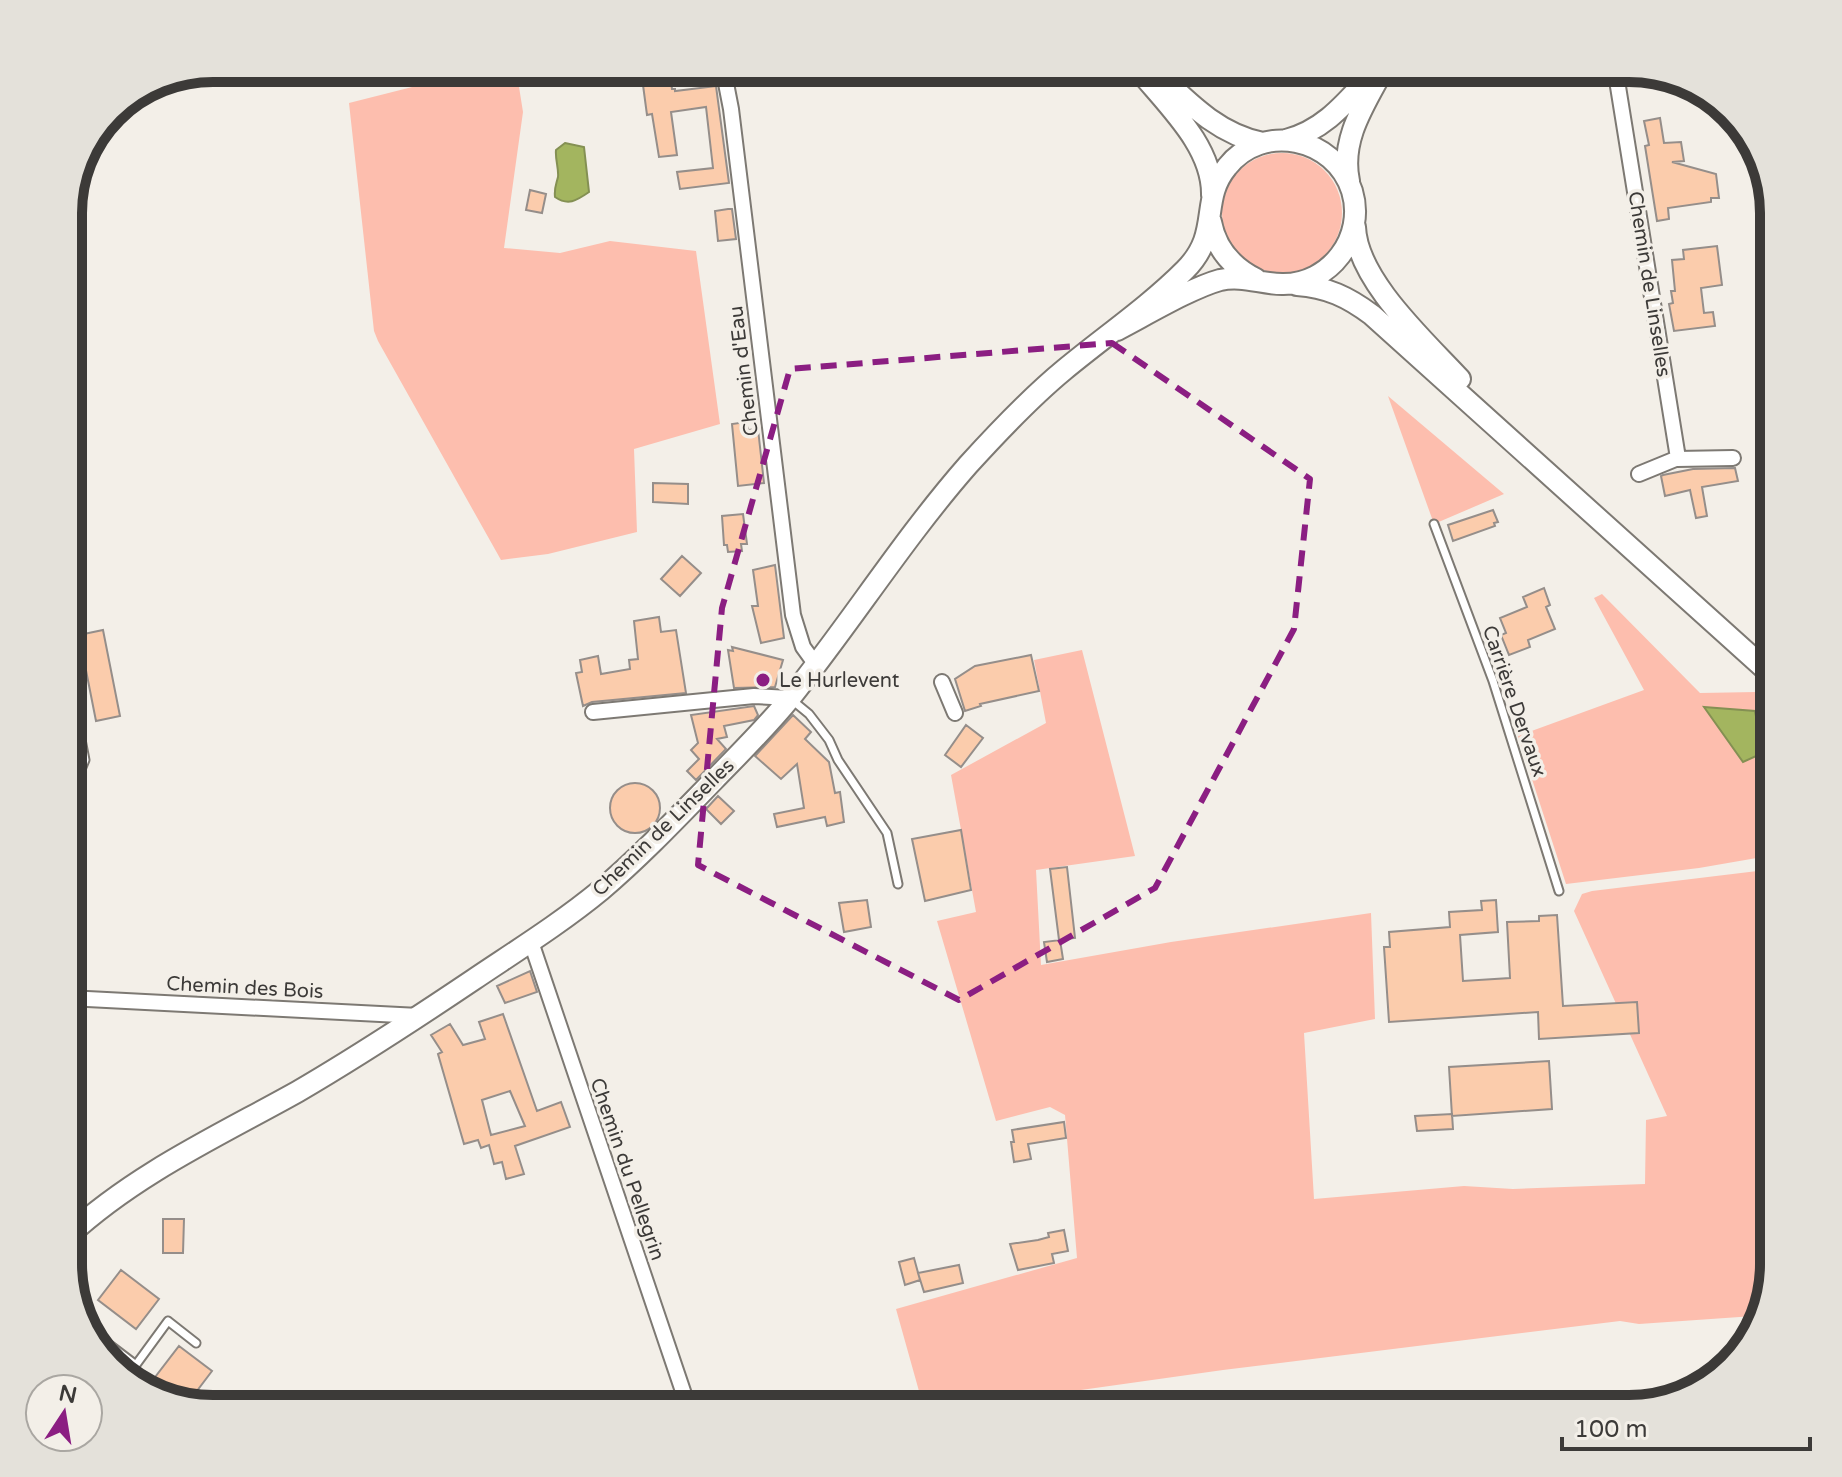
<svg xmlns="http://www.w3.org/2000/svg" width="1842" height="1477" viewBox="0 0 1842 1477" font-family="'Varela Round',sans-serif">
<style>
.green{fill:#fdbeae}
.water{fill:#a3b55f;stroke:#849053;stroke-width:2}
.building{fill:#fbccac;stroke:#958e8a;stroke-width:2;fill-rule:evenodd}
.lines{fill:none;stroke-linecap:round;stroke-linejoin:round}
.lane-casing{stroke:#7d7973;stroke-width:11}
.street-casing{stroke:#7d7973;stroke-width:18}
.secondary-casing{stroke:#7d7973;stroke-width:24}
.lane{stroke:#fff;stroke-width:7}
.street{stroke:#fff;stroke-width:14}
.secondary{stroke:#fff;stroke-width:20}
.marked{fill:none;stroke:#8b1e82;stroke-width:6;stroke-dasharray:16 10;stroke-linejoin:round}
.poi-dot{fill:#8b1e82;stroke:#f3efe8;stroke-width:3}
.labels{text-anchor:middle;stroke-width:7;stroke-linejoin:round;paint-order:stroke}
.street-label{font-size:20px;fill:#3c3a38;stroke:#f3efe8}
.poi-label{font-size:20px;fill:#3c3a38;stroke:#f3efe8;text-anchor:start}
.rim{fill:none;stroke:#3c3a38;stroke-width:10}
</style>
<rect width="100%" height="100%" fill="#f3efe8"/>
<path class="green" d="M 469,68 L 516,68 L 523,112 L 504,248 L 560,253 L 610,241 L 696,251 L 720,424 L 634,449 L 637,532 L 548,554 L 501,560 L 378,341 L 374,331 L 349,103 L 428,83 Z
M1222 213a60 60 0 1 1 120 0a60 60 0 1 1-120 0Z
M 1388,396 L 1504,494 L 1434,524 Z
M 1602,594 L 1700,693 L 1756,692 L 1774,707 L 1774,855 L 1699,868 L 1566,884 L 1518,736 L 1644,690 L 1594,598 Z
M 1082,650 L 1135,856 L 1036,870 L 1041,965 L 1171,942 L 1371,913 L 1375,1019 L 1304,1033 L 1314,1199 L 1464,1186 L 1513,1189 L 1645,1184 L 1646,1120 L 1667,1116 L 1574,911 L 1582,894 L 1592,891 L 1774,869 L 1774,1264 L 1754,1316 L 1639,1324 L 1620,1321 L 1223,1370 L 1017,1399 L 978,1409 L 924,1409 L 896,1309 L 1077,1258 L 1065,1115 L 1050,1107 L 996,1121 L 937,921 L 976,912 L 951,775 L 1046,723 L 1034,660 Z"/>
<path class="water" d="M 565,143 L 584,147 L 589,192 C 576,201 568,206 555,197 C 554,188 556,185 558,177 C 559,169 555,159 556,150 Z
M 1704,707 L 1755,711 L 1763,753 L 1743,762 Z"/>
<path class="building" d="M 671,81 L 672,89 L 675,89 L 675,91 L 716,86 L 729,183 L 680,189 L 677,172 L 713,168 L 706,107 L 671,112 L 677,155 L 659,157 L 652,114 L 647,115 L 643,85 Z
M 1660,118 L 1664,143 L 1681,142 L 1684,161 L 1672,162 L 1716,174 L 1719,198 L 1711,198 L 1711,202 L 1668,208 L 1669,219 L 1657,221 L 1645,146 L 1649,145 L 1644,121 Z
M 530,190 L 546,194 L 542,213 L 526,210 Z
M 728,209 L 732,209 L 736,239 L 718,241 L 715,211 Z
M 1717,246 L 1722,285 L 1701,288 L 1704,313 L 1713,312 L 1715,326 L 1674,331 L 1669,304 L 1673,303 L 1671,291 L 1675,291 L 1672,260 L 1684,259 L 1683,250 Z
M 746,422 L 748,430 L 758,429 L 764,483 L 738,486 L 732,424 Z
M 1735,468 L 1738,481 L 1702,487 L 1707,516 L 1696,518 L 1690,490 L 1665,496 L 1661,476 L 1663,475 L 1693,469 Z
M 653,483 L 688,484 L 688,504 L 653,502 Z
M 1493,510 L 1498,522 L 1494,523 L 1495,526 L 1453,541 L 1448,525 Z
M 743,514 L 747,544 L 741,544 L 742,551 L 728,552 L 727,545 L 724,545 L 722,516 Z
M 682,556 L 701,573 L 680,596 L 661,579 Z
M 775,565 L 784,638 L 761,643 L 752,606 L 758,606 L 753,570 Z
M 1544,588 L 1550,605 L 1546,607 L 1555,629 L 1528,640 L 1530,647 L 1509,655 L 1501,635 L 1506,633 L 1500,618 L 1527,607 L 1523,597 Z
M 659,617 L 661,632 L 676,630 L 686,693 L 592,702 L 583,706 L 576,673 L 582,672 L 580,660 L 598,656 L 601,674 L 630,669 L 629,660 L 638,659 L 634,621 Z
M 103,630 L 120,716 L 96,721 L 79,635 Z
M 732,647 L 783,660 L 775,687 L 734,688 L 728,650 L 733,651 Z
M 1031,655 L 1039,691 L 980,704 L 981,706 L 965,711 L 955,679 L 975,666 Z
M 754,706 L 758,715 L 754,720 L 724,726 L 727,737 L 717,739 L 726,749 L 696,780 L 687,771 L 699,759 L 691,750 L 698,743 L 691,715 Z
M 793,715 L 811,732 L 805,739 L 829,762 L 835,793 L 840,792 L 844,822 L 827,826 L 825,817 L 777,827 L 774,814 L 804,808 L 797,764 L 781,779 L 755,756 Z
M 966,725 L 983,738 L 961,767 L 945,755 Z
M610 808a25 25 0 1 1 50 0a25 25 0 1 1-50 0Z
M 718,796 L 734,811 L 721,824 L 706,809 Z
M 961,830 L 971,890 L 925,901 L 912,839 Z
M 1067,867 L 1075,938 L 1059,940 L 1050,869 Z
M 867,900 L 871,927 L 844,932 L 839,903 Z
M 1496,900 L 1498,932 L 1460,935 L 1463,981 L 1510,978 L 1507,922 L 1539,921 L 1539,916 L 1557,915 L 1563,1006 L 1637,1002 L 1639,1033 L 1539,1039 L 1538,1012 L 1389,1022 L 1384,947 L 1390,947 L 1389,932 L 1450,927 L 1449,912 L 1482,910 L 1481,901 Z
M 1060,940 L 1063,959 L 1047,962 L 1044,942 Z
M 530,971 L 537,992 L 505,1003 L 497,986 Z
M 503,1014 L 537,1111 L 561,1102 L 570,1127 L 515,1146 L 524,1174 L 506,1179 L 502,1162 L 494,1164 L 489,1145 L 481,1148 L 478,1140 L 464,1144 L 438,1054 L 442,1052 L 431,1035 L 450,1024 L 463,1045 L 485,1039 L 479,1022 ZM 510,1091 L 525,1126 L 491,1135 L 482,1100 Z
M 1549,1061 L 1552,1109 L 1452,1116 L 1449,1067 Z
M 1452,1114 L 1453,1129 L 1417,1131 L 1415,1116 Z
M 1064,1122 L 1066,1138 L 1028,1144 L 1031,1159 L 1014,1162 L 1011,1142 L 1014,1142 L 1012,1130 Z
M 163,1219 L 184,1219 L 183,1253 L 163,1253 Z
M 1064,1230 L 1068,1251 L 1052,1254 L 1054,1263 L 1018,1270 L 1010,1244 L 1038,1240 L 1049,1237 L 1048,1233 Z
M 914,1258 L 920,1280 L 905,1285 L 899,1262 Z
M 959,1265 L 963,1283 L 924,1292 L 918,1273 Z
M 121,1270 L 159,1299 L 136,1329 L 98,1300 Z
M 179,1346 L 212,1371 L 190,1400 L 149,1385 Z"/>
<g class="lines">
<defs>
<path id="lane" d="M 1434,524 L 1493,681 L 1559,891
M 792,700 L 809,714 L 829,740 L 838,760 L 887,833 L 898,884
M 68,801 L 85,760 L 68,672
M 82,1324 L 136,1365
M 127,1377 L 168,1321 L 196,1343"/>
<path id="street" d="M 723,68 L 731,109 L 793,615 L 803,647 L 816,665
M 1615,68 L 1678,458 L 1639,474
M 1677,459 L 1733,458
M 942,682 L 955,713
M 593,712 L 754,696 L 790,698
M 531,942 L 689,1409
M 68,998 L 419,1016"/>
<path id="secondary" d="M 1137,68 C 1166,104 1213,146 1212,195
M 1152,68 C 1185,99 1216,134 1263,143
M 1286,140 C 1325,130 1347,101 1373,73
M 1349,181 C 1340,139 1365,104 1384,68
M 1211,222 C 1216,249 1232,267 1256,279
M 1355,227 C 1357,280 1425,341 1460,379
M 1297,285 C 1327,287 1348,297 1372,315 L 1774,677
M 68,1236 C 135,1174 218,1136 297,1092 C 357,1057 415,1019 473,980 C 516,951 561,923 601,890 C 641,856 677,818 713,781 C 739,754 767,727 791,697 C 852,621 904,538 968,465 C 998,432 1030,398 1064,370 C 1105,336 1148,307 1185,270 C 1222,233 1199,201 1227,167 C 1262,122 1335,137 1352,191 C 1366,237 1330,285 1282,284 C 1261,284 1242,275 1220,280 C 1191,288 1146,315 1117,330"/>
</defs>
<use href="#lane" class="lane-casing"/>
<use href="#street" class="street-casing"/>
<use href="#secondary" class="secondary-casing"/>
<use href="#lane" class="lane"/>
<use href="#street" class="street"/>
<use href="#secondary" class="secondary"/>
</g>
<path class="marked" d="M 1112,343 L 1310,479 L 1294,629 L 1155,888 L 959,1000 L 698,865 L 722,608 L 790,369 Z"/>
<circle class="poi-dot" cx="763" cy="680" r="8"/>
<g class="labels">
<g class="street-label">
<text transform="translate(1650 284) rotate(81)" y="7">Chemin de Linselles</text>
<text transform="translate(743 371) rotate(-97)" y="7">Chemin d'Eau</text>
<text transform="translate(1515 701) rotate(71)" y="7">Carrière Dervaux</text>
<text transform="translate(663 827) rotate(-44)" y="7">Chemin de Linselles</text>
<text transform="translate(245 987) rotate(3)" y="7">Chemin des Bois</text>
<text transform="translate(628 1169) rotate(71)" y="7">Chemin du Pellegrin</text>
</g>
<g class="poi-label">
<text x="779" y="687">Le Hurlevent</text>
</g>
</g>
<path d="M0 0H1842V1477H0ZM213 82H1629A131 131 0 0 1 1760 213V1264A131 131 0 0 1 1629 1395H213A131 131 0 0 1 82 1264V213A131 131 0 0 1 213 82Z" fill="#e4e1da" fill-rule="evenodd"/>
<path class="rim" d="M213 82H1629A131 131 0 0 1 1760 213V1264A131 131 0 0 1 1629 1395H213A131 131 0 0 1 82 1264V213A131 131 0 0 1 213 82Z"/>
<g transform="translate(64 1413) rotate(12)"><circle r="38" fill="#f3efe8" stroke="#aaa7a2" stroke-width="2"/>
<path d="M0-6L14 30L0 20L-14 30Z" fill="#8b1e82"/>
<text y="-12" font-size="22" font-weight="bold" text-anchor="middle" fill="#3c3a38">N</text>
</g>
<path d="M1562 1437v12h248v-12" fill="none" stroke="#3c3a38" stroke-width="4"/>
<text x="1574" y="1437" font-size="24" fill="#3c3a38" stroke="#f3efe8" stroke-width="6" paint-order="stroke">100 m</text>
</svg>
